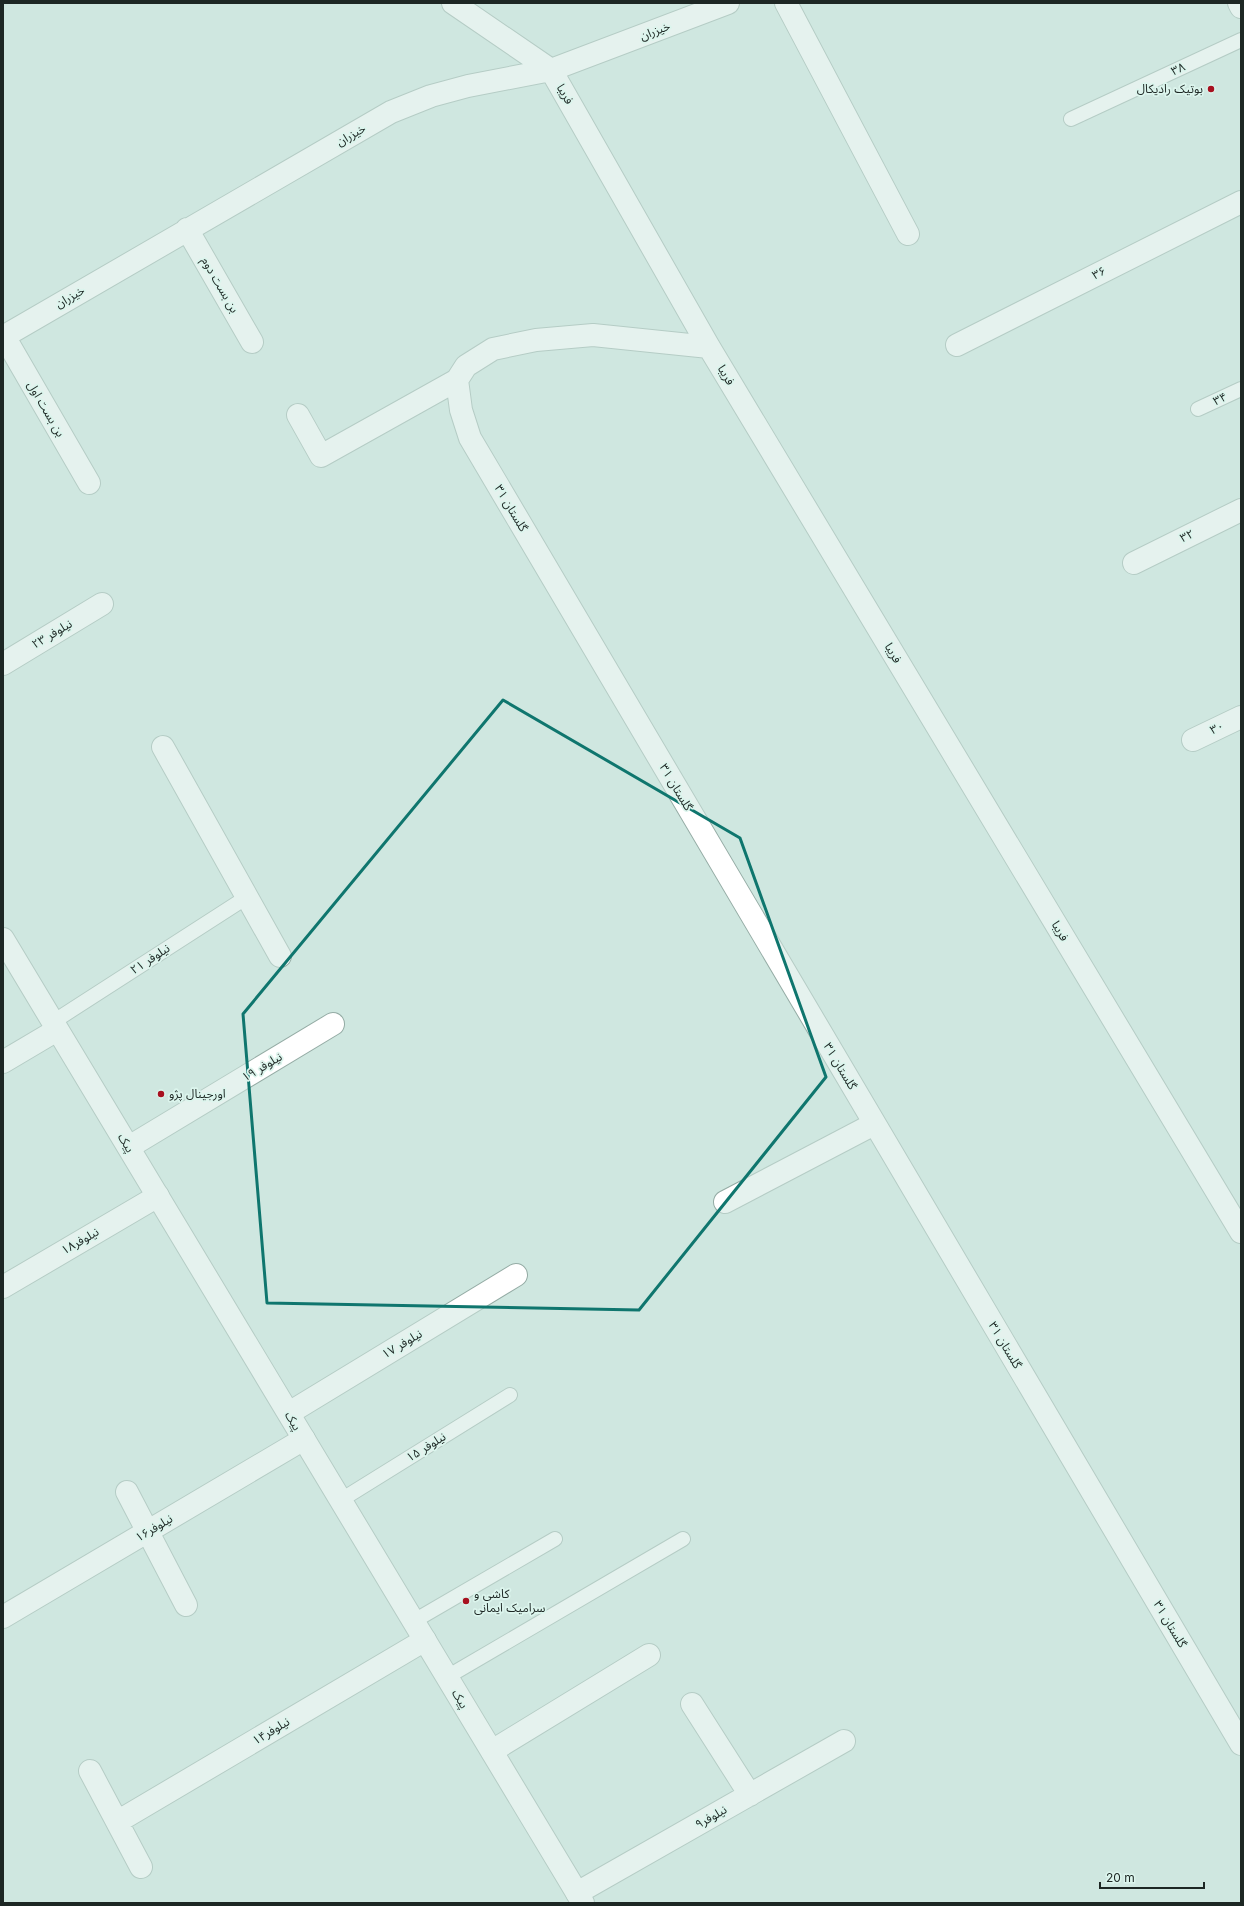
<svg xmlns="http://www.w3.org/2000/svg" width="1244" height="1906" viewBox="0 0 1244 1906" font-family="Inter,'Noto Sans Arabic',sans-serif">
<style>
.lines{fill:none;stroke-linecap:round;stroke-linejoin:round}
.lane-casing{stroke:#95aca5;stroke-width:16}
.street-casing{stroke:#95aca5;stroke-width:24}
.secondary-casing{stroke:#95aca5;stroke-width:24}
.lane{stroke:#fff;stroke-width:14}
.street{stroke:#fff;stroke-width:22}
.secondary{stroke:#fff;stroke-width:22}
.marked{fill:none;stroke:#0f766e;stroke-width:3;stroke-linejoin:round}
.poi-dot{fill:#a7101f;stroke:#dcf5ed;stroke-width:1.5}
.labels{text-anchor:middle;stroke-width:3.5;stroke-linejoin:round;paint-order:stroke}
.street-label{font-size:12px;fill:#1d2724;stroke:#dcf5ed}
.poi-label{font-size:12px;fill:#1d2724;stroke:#dcf5ed;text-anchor:start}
</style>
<rect width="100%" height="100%" fill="#cfe7e0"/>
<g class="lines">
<defs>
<path id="lane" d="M 1071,119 L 1241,40
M 1198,409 L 1241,389
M 53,1022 L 247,897
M 341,1500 L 510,1395
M 414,1621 L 555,1539
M 447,1677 L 683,1539"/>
<path id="street" d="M 453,3 L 551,70 L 709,347 L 1241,1232
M 786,3 L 908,234
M 187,229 L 252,342
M 4,336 L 89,483
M 3,337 L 391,112 L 431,96 L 468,86 L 551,70 L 728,3
M 957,345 L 1241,202
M 457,380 L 461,410 L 470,438 L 1241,1744
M 298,415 L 321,456 L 457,380 L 466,366 L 493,349 L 536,340 L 593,335 L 709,347
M 1134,563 L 1241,510
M 3,664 L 102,604
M 1193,740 L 1241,717
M 163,747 L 280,956
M 3,1062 L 57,1030
M 129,1147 L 333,1024
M 725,1202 L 874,1124
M 3,1287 L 158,1196
M 289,1413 L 516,1275
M 127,1492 L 186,1605
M 3,1617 L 304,1439
M 692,1704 L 750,1795
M 492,1751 L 649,1655
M 90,1771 L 141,1867
M 117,1822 L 425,1640
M 577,1893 L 844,1741"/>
<path id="secondary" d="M 1239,3 L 1241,7
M 3,939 L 583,1903"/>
</defs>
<use href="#lane" class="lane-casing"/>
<use href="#street" class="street-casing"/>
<use href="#secondary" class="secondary-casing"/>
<use href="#lane" class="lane"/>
<use href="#street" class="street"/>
<use href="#secondary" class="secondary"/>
</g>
<path d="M0 0H1244V1906H0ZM 503,700 L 740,838 L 826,1077 L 639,1310 L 267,1303 L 243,1014 Z" fill="#cfe7e0" fill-opacity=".55" fill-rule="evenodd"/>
<path class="marked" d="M 503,700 L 740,838 L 826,1077 L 639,1310 L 267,1303 L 243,1014 Z"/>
<g class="poi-dot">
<circle cx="1211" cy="89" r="4"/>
<circle cx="161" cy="1094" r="4"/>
<circle cx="466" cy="1601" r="4"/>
</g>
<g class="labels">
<g class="street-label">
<text transform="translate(655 31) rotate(-21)" y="4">خیزران</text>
<text transform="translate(1178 69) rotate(-25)" y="4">۳۸</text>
<text transform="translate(565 94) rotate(60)" y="4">فریبا</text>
<text transform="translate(351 135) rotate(-30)" y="4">خیزران</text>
<text transform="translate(1099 273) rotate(-27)" y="4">۳۶</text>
<text transform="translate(220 285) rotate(60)" y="4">بن بست دوم</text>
<text transform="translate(70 297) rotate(-30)" y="4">خیزران</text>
<text transform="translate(726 375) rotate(59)" y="4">فریبا</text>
<text transform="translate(1220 399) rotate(-25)" y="4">۳۴</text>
<text transform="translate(46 409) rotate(60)" y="4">بن بست اول</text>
<text transform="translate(511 508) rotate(59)" y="4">گلستان ۳۱</text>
<text transform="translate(1187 536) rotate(-26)" y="4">۳۲</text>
<text transform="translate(52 634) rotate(-31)" y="4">نیلوفر ۲۳</text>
<text transform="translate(893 653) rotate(59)" y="4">فریبا</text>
<text transform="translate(1217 728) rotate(-26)" y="4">۳۰</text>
<text transform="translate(676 787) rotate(59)" y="4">گلستان ۳۱</text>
<text transform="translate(1060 931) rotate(59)" y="4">فریبا</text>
<text transform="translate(150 959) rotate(-33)" y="4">نیلوفر ۲۱</text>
<text transform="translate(840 1066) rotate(59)" y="4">گلستان ۳۱</text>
<text transform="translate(262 1067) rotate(-31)" y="4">نیلوفر ۱۹</text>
<text transform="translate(126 1143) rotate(59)" y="4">پیک</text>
<text transform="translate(80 1241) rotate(-30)" y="4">نیلوفر۱۸</text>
<text transform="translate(402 1344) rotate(-31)" y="4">نیلوفر ۱۷</text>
<text transform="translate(1005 1345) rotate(59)" y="4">گلستان ۳۱</text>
<text transform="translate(293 1421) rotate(59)" y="4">پیک</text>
<text transform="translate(426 1447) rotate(-32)" y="4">نیلوفر ۱۵</text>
<text transform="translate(154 1528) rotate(-31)" y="4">نیلوفر۱۶</text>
<text transform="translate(1170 1624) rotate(59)" y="4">گلستان ۳۱</text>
<text transform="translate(460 1699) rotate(59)" y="4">پیک</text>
<text transform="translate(271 1731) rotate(-31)" y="4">نیلوفر۱۴</text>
<text transform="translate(711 1817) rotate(-30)" y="4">نیلوفر۹</text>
</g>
<g class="poi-label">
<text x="1203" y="93" text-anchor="end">بوتیک رادیکال</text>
<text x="169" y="1098">اورجینال پژو</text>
<text x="474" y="1598">کاشی و<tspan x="474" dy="14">سرامیک ایمانی</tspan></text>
</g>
</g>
<rect width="1244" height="1906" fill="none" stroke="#1d2724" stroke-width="8"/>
<path d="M1100 1882v6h104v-6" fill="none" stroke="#1d2724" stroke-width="2"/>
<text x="1106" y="1882" font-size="12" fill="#1d2724" stroke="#dcf5ed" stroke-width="3" paint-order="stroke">20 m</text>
</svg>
